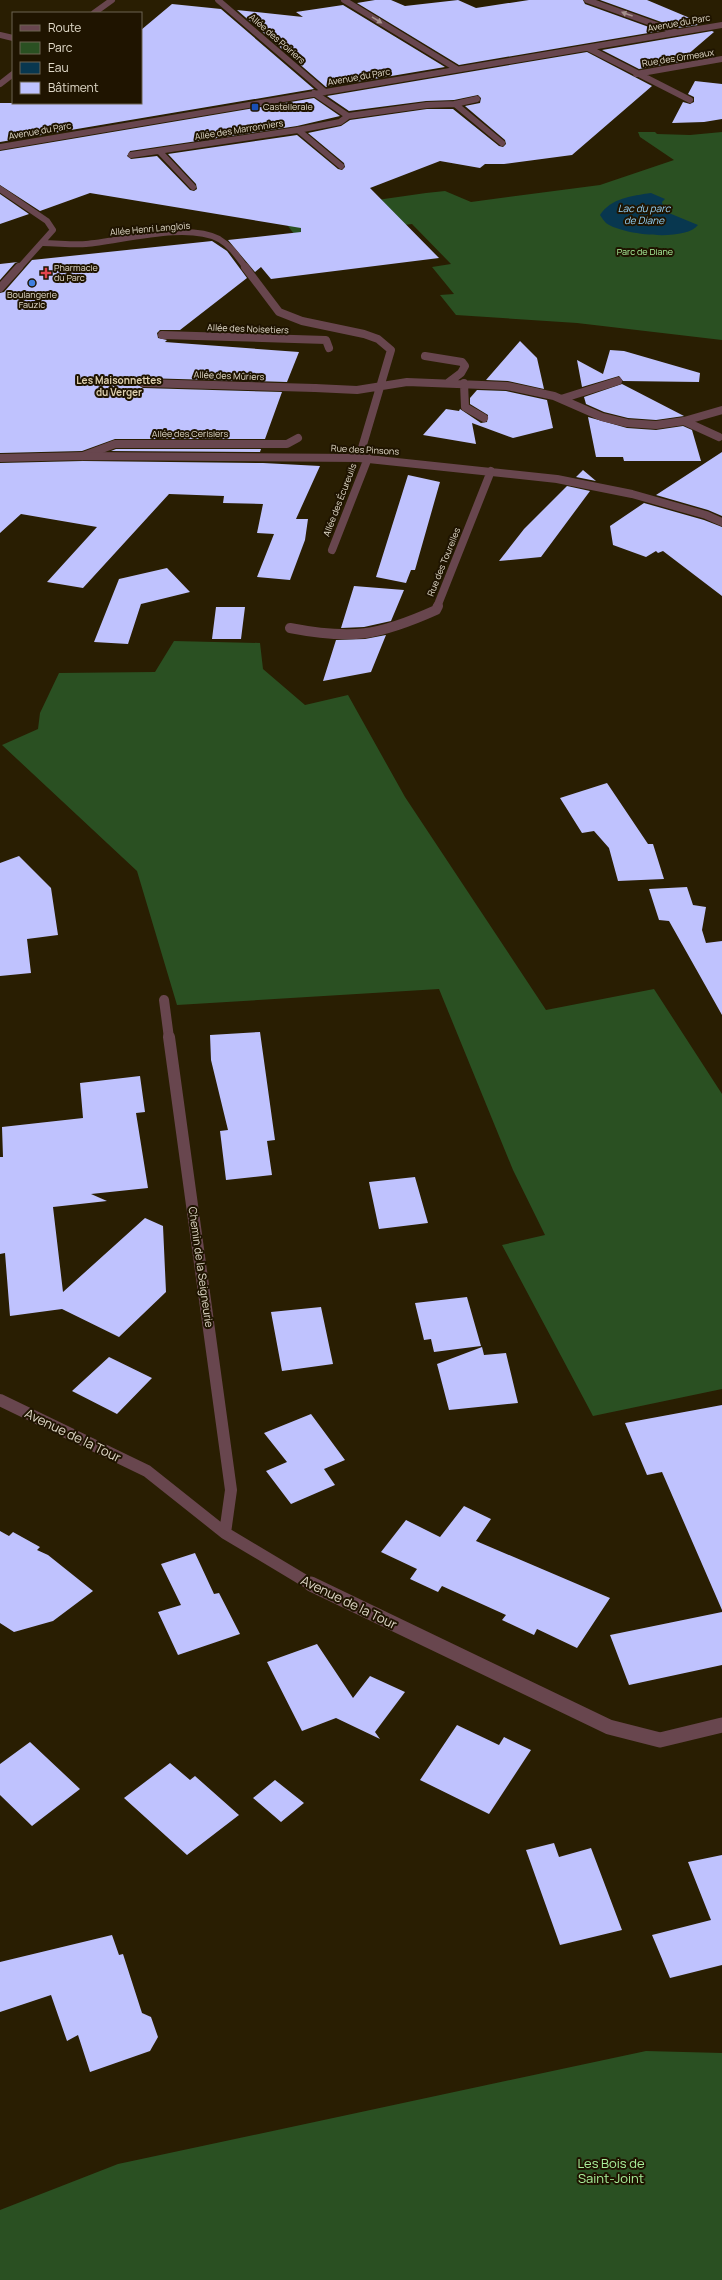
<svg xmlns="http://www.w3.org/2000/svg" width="722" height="2280" viewBox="0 0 722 2280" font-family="Manrope,sans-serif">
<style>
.green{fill:#2a5022}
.water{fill:#08374f}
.building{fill:#bfc2fe}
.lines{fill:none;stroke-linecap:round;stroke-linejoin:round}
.pedestrian{stroke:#68464e;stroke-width:8}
.minor-far4{stroke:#68464e;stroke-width:6}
.minor-far3{stroke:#68464e;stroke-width:8}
.minor-far2{stroke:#68464e;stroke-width:10}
.minor-far1{stroke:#68464e;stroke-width:12}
.minor{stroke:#68464e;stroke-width:15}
.tertiary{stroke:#68464e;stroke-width:6}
.oneway{fill:#a4908b}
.transit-dot{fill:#1a4fb4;stroke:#1f1400;stroke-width:1.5}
.health-dot{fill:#e0444e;stroke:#1f1400;stroke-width:1.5}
.shop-dot{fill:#3f7fe0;stroke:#1f1400;stroke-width:1.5}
.labels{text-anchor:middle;stroke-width:4;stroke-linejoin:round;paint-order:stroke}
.far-street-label{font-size:9px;fill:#e0d9c8;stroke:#1f1400}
.far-poi-label{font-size:9px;fill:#e0d9c8;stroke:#1f1400;text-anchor:start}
.far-park-label{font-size:9px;fill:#a9f09a;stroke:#1f1400}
.far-water-label{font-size:10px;font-style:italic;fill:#97d4fa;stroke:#1f1400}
.far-neighbourhood-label{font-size:10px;font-weight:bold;fill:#ddcfae;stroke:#1f1400}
.street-label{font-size:11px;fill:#e0d9c8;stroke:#1f1400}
.near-street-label{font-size:13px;fill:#e0d9c8;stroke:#1f1400}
.near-park-label{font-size:13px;fill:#a9f09a;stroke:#1f1400}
</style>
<rect width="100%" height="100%" fill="#291e02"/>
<path class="green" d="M 638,132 L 655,132 L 657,134 L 690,135 L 722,132 L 722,340 L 577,323 L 456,315 L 440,295 L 454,294 L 432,267 L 451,264 L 412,224 L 297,238 L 279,214 L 426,193 L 445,191 L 471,202 L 600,185 L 674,160 L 640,137 Z
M 174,641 L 260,643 L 263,669 L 305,705 L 348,695 L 405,797 L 546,1010 L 654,989 L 722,1094 L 722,1389 L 593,1416 L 502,1245 L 545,1235 L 513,1170 L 439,989 L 177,1005 L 137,871 L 2,745 L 38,729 L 40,713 L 59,673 L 155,672 Z
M 646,2051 L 722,2053 L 722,2280 L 0,2280 L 0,2210 L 118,2164 Z"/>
<path class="water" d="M 651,193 L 665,199 L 662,202 L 664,211 L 698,225 C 685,242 622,235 606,223 C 604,221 602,218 600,215 C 611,198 632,196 651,193 Z"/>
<path class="building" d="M 375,0 L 391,0 L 405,6 L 458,0 L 476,8 L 529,0 L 583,0 L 585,4 L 660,31 L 459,65 L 357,3 Z
M 600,0 L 647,0 L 697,21 L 692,22 L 698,25 L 678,28 Z
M 172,4 L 221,9 L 314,89 L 0,142 L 0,103 L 141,103 L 141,30 Z
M 343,5 L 445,67 L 326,87 L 237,10 L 303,17 L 296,12 Z
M 712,31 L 714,32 L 679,62 L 639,69 L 602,50 Z
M 587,52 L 652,86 L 572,155 L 504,164 L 485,164 L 480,168 L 440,161 L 370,188 L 439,258 L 271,279 L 261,267 L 255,272 L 228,240 L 301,232 L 301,228 L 90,193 L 40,211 L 0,185 L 0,151 L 314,98 L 340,116 L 297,126 L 130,151 L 127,156 L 131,159 L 157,156 L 190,190 L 194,191 L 197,189 L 196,184 L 168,154 L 297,135 L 338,169 L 342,170 L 345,167 L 344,163 L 308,133 L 341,126 L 350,120 L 427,109 L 453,109 L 499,146 L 503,147 L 506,144 L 505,140 L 465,106 L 480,103 L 481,98 L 478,95 L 454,100 L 426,101 L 349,111 L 327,96 Z
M 695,81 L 722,84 L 722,119 L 704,122 L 672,123 L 683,102 L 690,104 L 694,102 L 694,97 L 688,94 Z
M 0,194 L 29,214 L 0,224 Z
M 212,241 L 227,251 L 247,278 L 180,330 L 160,330 L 157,333 L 158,338 L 167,340 L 165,342 L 299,352 L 287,382 L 143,378 L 139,380 L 138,385 L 143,388 L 282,392 L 265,439 L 115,439 L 82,451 L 0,453 L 0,293 L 4,292 L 32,260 Z
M 18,262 L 15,263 L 0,280 L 0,264 Z
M 520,341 L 537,358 L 544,389 L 508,381 L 486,380 Z
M 610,350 L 624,351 L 700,373 L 699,382 L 623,381 L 619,376 L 582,387 L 577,360 L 603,374 Z
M 622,384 L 684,416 L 656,420 L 628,418 L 604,412 L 586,404 L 584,397 Z
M 477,390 L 506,391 L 547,400 L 553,428 L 513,438 L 472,423 L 476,444 L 423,435 L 446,409 L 459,411 L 460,409 L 481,423 L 487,422 L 488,415 L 470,404 L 470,398 Z
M 588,417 L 627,428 L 656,430 L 683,426 L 692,430 L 701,461 L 624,461 L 623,457 L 596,457 Z
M 116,449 L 261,449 L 260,452 L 111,451 Z
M 722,452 L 722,516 L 708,510 L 656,495 Z
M 83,461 L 263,463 L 320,466 L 296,519 L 308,519 L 305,540 L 290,580 L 257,577 L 274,534 L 257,533 L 263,504 L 223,503 L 224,496 L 169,494 L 83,588 L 47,582 L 97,527 L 21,514 L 0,533 L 0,463 Z
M 583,470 L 596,481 L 576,477 Z
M 408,475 L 440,482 L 415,570 L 411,570 L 406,583 L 376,577 Z
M 567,486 L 590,491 L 541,557 L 499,561 L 524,529 Z
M 644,503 L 704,520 L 722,527 L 722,596 L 663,551 L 658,553 L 656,551 L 646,557 L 613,545 L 610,526 Z
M 167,568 L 190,592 L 141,604 L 128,644 L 94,642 L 119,579 Z
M 354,586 L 404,590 L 391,621 L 364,627 L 341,628 Z
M 216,607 L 245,607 L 241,639 L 212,639 Z
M 386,635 L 371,672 L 323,681 L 336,640 L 365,639 Z
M 607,783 L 648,844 L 653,844 L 664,879 L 618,881 L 609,848 L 594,831 L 582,833 L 560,798 Z
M 19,856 L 51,888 L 58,935 L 27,939 L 31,973 L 0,976 L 0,863 Z
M 687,887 L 693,905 L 706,907 L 702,930 L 706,943 L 722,941 L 722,1015 L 669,921 L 659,920 L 649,889 Z
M 260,1032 L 275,1140 L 267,1141 L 272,1175 L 226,1180 L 220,1131 L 228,1130 L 211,1060 L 210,1035 Z
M 140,1076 L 145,1112 L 136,1113 L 148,1188 L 91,1194 L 107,1201 L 53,1207 L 63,1292 L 145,1218 L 163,1226 L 166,1292 L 119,1337 L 62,1309 L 10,1316 L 5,1253 L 0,1254 L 0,1157 L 3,1157 L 2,1127 L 83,1118 L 80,1083 Z
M 415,1177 L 428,1223 L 379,1229 L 369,1182 Z
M 467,1297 L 481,1346 L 434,1352 L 431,1339 L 424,1340 L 415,1303 Z
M 321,1307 L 333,1364 L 282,1371 L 271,1312 Z
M 482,1347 L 484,1355 L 506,1353 L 518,1403 L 449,1410 L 437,1364 Z
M 109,1357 L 152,1378 L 117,1414 L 72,1391 Z
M 722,1405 L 722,1610 L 662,1472 L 647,1475 L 625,1423 Z
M 311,1414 L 345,1460 L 324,1469 L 335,1485 L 291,1504 L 266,1471 L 287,1462 L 264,1433 Z
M 464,1506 L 491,1519 L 476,1541 L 610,1598 L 577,1648 L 537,1629 L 534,1635 L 502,1620 L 506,1615 L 442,1586 L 438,1592 L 410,1579 L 417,1569 L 381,1552 L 406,1520 L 440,1537 Z
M 0,1531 L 9,1536 L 13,1532 L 40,1547 L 37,1550 L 48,1555 L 93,1591 L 53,1621 L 14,1632 L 0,1623 Z
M 195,1553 L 214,1594 L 219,1593 L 240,1634 L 178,1655 L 158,1612 L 181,1605 L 161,1564 Z
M 722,1612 L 722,1665 L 629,1685 L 610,1635 Z
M 317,1644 L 353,1698 L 370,1676 L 405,1692 L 375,1732 L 380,1739 L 336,1718 L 302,1731 L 267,1662 Z
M 457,1725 L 499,1745 L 504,1737 L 531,1750 L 489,1814 L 420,1780 Z
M 30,1742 L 80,1789 L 32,1826 L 0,1795 L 0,1764 Z
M 170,1763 L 190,1780 L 195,1776 L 239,1815 L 187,1855 L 124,1798 Z
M 275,1780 L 304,1803 L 281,1822 L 253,1798 Z
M 554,1843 L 559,1857 L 591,1848 L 622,1930 L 560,1945 L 526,1850 Z
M 722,1855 L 722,1965 L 670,1978 L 652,1935 L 711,1920 L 688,1862 Z
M 112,1935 L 119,1955 L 123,1954 L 142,2013 L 151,2017 L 158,2037 L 150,2051 L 90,2072 L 78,2035 L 67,2041 L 51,1995 L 0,2012 L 0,1962 Z"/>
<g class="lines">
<path class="pedestrian" d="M 162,335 L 326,340 L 329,348
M 143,383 L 315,388
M 83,456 L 115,444 L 287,444 L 298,438"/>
<path class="minor-far4" d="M 218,0 L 325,92
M 344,0 L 457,69
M 587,0 L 676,32
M 0,35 L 13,38
M 588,48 L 690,100
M 636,74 L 722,59
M 0,84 L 13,74
M 314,93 L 348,116
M 455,104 L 502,143
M 298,130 L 341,166
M 0,147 L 722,25
M 160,152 L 193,187
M 131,155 L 298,130 L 340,122 L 348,116 L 427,105 L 455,104 L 477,99
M 0,189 L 47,221 L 53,230 L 19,268
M 43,243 C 57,243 72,245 86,244 C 121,241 187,222 219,239 C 231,246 238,257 246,268"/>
<path class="minor-far3" d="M 245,267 L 279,312 L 302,321 L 364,334 L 378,339 L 391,350 L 359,458
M 0,288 L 19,267
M 425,356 L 462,362 L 465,366 L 461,373 L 449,382
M 464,383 L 465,407 L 484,418
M 315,388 L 357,390 L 407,382 L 507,386 L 554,396 L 602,417 L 627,423 L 656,425 L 684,421 L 722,410
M 561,399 L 618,381
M 684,421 L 719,437
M 0,458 L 83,456 L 359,458 L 557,479 L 632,494 L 706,515 L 722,522
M 332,550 L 368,458
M 437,607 L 491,471"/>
<path class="minor-far2" d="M 290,628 C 352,640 378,636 436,610 L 438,606
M 164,1000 L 169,1038"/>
<path class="minor-far1" d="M 169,1037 L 231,1490 L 225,1533
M 0,1400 L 147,1471 L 225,1533 L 312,1585"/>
<path class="minor" d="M 311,1584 L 609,1727 L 660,1740 L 722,1725"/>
<path class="tertiary" d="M 94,13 L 112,0"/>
</g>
<defs><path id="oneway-solid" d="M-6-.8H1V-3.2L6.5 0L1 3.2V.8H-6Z"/></defs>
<g class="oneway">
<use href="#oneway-solid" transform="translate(627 14) rotate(-160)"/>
<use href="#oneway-solid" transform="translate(377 20) rotate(32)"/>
</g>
<rect class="transit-dot" x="251" y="103" width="8" height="8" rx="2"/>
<path class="health-dot" d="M44 267h4v4h4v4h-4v4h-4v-4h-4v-4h4z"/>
<circle class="shop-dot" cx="32" cy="283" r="4"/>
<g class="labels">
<g class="far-street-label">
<text transform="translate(679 23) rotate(-10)" y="3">Avenue du Parc</text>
<text transform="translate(277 39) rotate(41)" y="3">Allée des Poiriers</text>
<text transform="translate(678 58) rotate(-9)" y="3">Rue des Ormeaux</text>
<text transform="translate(359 77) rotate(-10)" y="3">Avenue du Parc</text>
<text transform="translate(239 130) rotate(-9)" y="3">Allée des Marronniers</text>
<text transform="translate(40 131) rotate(-10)" y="3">Avenue du Parc</text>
<text transform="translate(150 229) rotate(-5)" y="3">Allée Henri Langlois</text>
<text transform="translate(248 329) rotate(2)" y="3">Allée des Noisetiers</text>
<text transform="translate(229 376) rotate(2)" y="3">Allée des Mûriers</text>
<text x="190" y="437">Allée des Cerisiers</text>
<text transform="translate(365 450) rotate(3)" y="3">Rue des Pinsons</text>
<text transform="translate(340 500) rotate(-69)" y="3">Allée des Écureuils</text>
<text transform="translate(444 562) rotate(-68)" y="3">Rue des Tourelles</text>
</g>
<g class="far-poi-label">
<text x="263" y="110">Castelleraie</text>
<text x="54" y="271">Pharmacie<tspan x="54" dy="10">du Parc</tspan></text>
<text x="32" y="298" text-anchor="middle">Boulangerie<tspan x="32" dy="10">Fauzic</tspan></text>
</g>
<g class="far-park-label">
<text x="645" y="255">Parc de Diane</text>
</g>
<g class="far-water-label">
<text x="644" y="212">Lac du parc<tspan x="644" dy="12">de Diane</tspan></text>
</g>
<g class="far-neighbourhood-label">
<text x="119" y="384">Les Maisonnettes<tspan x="119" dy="12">du Verger</tspan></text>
</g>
<g class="street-label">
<text transform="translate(201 1267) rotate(82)" y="4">Chemin de la Seigneurie</text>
</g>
<g class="near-street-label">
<text transform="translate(73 1435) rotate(26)" y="5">Avenue de la Tour</text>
<text transform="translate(349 1602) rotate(26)" y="5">Avenue de la Tour</text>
</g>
<g class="near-park-label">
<text x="611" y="2168">Les Bois de<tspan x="611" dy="15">Saint-Joint</tspan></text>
</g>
</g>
<rect x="12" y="12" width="130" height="92" fill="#1f1400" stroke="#6c6350"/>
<rect x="20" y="25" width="20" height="6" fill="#68464e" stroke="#6c6350"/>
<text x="48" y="32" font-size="12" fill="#e0d9c8">Route</text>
<rect x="20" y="42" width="20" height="12" fill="#2a5022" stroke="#6c6350"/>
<text x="48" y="52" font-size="12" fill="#e0d9c8">Parc</text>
<rect x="20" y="62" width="20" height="12" fill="#08374f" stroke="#6c6350"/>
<text x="48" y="72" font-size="12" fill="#e0d9c8">Eau</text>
<rect x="20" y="82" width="20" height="12" fill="#bfc2fe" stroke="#6c6350"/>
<text x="48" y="92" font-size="12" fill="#e0d9c8">Bâtiment</text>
</svg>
